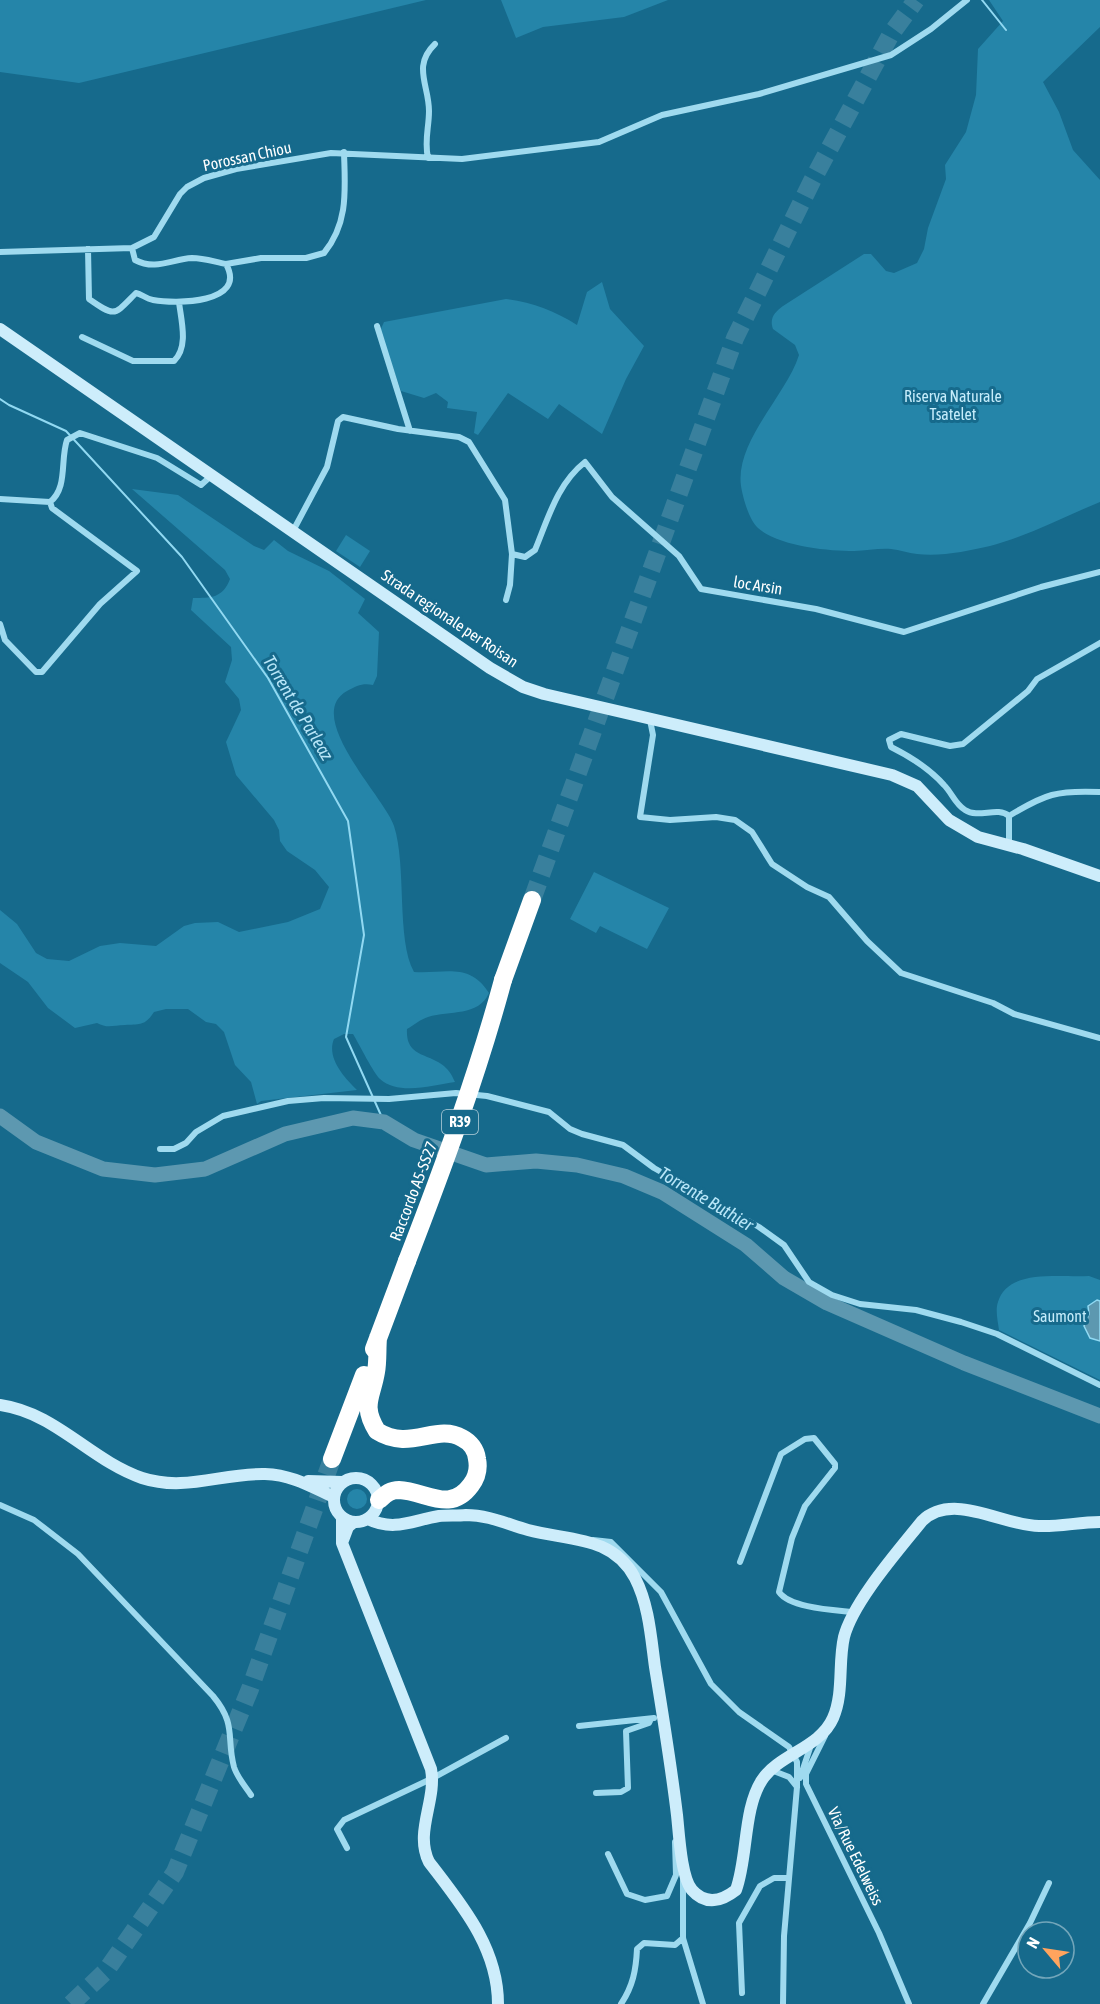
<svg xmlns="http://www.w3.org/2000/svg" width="1100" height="2004" viewBox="0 0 1100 2004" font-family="'Asap Condensed',sans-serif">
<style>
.green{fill:#2585a9}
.water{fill:#5d98b0;stroke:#91d9f2;stroke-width:1.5}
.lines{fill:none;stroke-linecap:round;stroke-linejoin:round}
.stream{stroke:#91d9f2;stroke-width:2}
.river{stroke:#5d98b0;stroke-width:15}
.motorway-tunnel{stroke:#39809d;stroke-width:18;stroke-dasharray:18 9;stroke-linecap:butt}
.minor{stroke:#9fdaef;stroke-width:6}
.secondary{stroke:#cdedfb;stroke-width:12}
.motorway{stroke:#fff;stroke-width:18}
.motorway-bridge{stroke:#fff;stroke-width:18}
.labels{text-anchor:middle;stroke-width:6;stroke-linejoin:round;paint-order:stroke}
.shield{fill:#166a8c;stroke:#b9d2dc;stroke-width:1.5}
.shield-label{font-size:15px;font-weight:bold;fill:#fff}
.street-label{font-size:16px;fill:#fff;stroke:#166a8c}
.park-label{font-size:16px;fill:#c6edfb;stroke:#166a8c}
.water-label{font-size:18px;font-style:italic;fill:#b8e6f8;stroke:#166a8c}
</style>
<rect width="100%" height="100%" fill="#166a8c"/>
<path class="green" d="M 0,0 L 426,0 L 79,83 L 0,72 Z
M 501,0 L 668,0 L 624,17 L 543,27 L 516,38 Z
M 989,0 L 1100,0 L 1100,27 L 1043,82 L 1059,112 L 1073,150 L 1100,180 L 1100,502 C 1063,517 1028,536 990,546 C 968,551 940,557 917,554 C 908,553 900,550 891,549 C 879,548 866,551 854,551 C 828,551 778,546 758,528 C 749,520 743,498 741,486 C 735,441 786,396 799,355 L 795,345 L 773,329 C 769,318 775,312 783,306 L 864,254 L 871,254 L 886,271 L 894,273 L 917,263 L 924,249 L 928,228 L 946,179 L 945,165 L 966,132 L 976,95 L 978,49 L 1003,21 Z
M 602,282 L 610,309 L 644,346 L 626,379 L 602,434 L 559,404 L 548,419 L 508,393 L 478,435 L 474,433 L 477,412 L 447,408 L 448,402 L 436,393 L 424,398 L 401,391 L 380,331 L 384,322 L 506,299 C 532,302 555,311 577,325 L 587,292 Z
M 132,489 L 178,495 L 254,546 L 264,550 L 274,540 L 288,551 L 329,571 L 365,599 L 358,613 L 379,632 L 377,676 L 373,685 C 362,683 357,686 347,691 C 302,716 386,799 394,826 C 407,866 396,939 414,972 C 446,974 469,962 489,993 C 478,1017 450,1010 428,1017 C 421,1019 414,1025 407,1029 C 405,1065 443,1048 455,1082 C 433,1085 399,1096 380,1079 C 374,1074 359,1044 353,1034 L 344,1034 L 334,1039 C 326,1058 345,1078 357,1090 L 261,1101 L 257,1104 L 251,1082 L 235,1065 L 224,1032 L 216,1024 L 206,1022 L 188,1009 L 166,1009 L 154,1012 C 145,1026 140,1024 125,1025 C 113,1025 108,1029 97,1023 L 75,1028 L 48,1008 L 28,982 L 0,963 L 0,910 L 17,924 L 36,953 L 47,959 L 69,961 L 100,946 L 120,943 L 156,946 L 184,926 L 195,923 L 218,922 L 239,932 L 288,922 L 320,909 L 329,887 L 315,870 L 287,851 L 280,841 L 279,830 L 274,820 L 236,775 L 226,742 L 241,710 L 239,699 L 225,682 L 232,660 L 231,647 L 191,610 L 193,598 C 211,598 223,598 230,579 L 225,570 Z
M 346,535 L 370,551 L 360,567 L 336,551 Z
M 594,872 L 669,908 L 647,949 L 600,926 L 596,933 L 570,919 Z
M 1089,1276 L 1100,1280 L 1100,1380 L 999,1330 C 998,1322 995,1310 998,1302 C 1008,1268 1060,1278 1089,1276 Z
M347 1499a10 10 0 1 1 20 0a10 10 0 1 1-20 0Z"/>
<path class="water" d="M 1097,1300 L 1100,1301 L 1100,1341 L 1090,1338 L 1084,1326 L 1089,1314 L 1088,1306 Z"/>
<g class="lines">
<path class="stream" d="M 982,0 L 1006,30
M 0,399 L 9,405 L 66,431 L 182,557 L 268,678 L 348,821 L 364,935 L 346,1037 L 384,1122"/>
<path class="river" d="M 0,1116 L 36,1142 L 103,1169 L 155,1175 L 205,1169 L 285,1134 L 353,1118 L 384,1122 L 414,1140 L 486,1165 L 536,1161 L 577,1165 L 624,1176 L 662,1192 L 746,1245 L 784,1278 L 827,1303 L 964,1363 L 1100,1416"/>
<path class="motorway-tunnel" d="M 532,900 L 735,338 L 812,181 L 891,34 L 916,0
M 71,2004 L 106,1971 L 175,1872 L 250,1689 L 332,1459"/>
<path class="minor" d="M 428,158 C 424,141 429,128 429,111 C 429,85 412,66 435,44
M 88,249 L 89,299 C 116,318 114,315 136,293 C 142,294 146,299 153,300 C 175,304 248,304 226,264 C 215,262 204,258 192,258 C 172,259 156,271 135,260 L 132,248
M 0,252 L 132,248 L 154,237 L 180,194 L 187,187 L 204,178 L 236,169 L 331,153 L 462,159 L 599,142 L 662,115 L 759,94 L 891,55 L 931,29 L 967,0
M 226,264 L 261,258 L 306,258 L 324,253 C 349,222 345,189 344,152
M 377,326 L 410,431
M 82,337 L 133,361 L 174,361 C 189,347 181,320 179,302
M 0,499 L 50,502 C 68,488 60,460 67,440 L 80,433 L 157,458 L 201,485 L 211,476
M 293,531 L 327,467 L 338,421 L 343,417 L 398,429 L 459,437 L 469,442 L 505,500 L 512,554 L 510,585 L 506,600
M 512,554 L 525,557 L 535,550 C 548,519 557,484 585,462 L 612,497 L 679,556 L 701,589 L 816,609 L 904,632 L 1041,587 L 1100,572
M 0,624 L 5,640 L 36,672 L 42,672 L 100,604 L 137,571 L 52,508 L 50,502
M 650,720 L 653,735 L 640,817 L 670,820 L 716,817 L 735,820 L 752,832 L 772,864 L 807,887 L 829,897 L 867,941 L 901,973 L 993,1003 L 1014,1014 L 1100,1038
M 1009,816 C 1045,794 1057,790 1100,792
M 1009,845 L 1009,816 C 997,806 979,819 965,810 C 955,804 952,793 944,785 C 929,768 911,757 891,747 L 889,740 L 901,734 L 950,746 L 963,744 L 1028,691 L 1037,679 L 1100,643
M 160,1149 L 174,1149 L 186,1143 L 196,1132 L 223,1116 L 288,1101 L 324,1098 L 389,1099 L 456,1093 L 487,1096 L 549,1112 L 570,1129 L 582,1134 L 623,1145 L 654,1168 L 759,1227 L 784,1245 L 809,1282 L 832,1295 L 860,1304 L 916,1310 L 961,1322 L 997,1334 L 1100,1385
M 0,1505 L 34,1520 L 78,1554 L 213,1696 C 237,1725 226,1737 234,1767 C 237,1777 245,1786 251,1795
M 593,1540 L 611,1542 L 661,1592 L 711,1684 L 739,1712 L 789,1747 L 797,1762 L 797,1787 L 784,1936 L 783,2004
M 740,1562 L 781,1454 L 805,1439 L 814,1438 L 835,1464 L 835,1468 L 805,1506 L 792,1538 L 779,1592 C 790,1608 834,1610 852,1612
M 579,1726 L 654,1718
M 825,1736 L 806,1774 L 806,1784 L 879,1933 L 909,2004
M 771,1770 L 789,1777 L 797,1787
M 800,1778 L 811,1745
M 596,1793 L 621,1792 L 628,1788 L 626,1731 L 649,1723 L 651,1719
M 347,1848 L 337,1829 L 344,1820 L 433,1778 L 506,1738
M 608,1854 L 627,1894 L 645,1900 L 667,1896 L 676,1875 L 675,1842
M 683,1876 L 683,1938 L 703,2004
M 742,1993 L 739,1923 L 760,1886 L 774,1878 L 789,1878
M 621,2004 C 633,1986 636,1970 637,1949 L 644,1943 L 675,1945 L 683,1938
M 983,2004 L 1030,1923 L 1049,1883"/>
<path class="secondary" d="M 0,329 L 490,668 L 523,687 L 544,694 L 892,775 L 917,786 L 949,820 L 978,837 L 1023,849 L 1100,876
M 0,1405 C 56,1413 90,1460 142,1478 C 185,1492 222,1473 265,1474 C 292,1475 310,1486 334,1497
M334 1500a22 22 0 1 1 44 0a22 22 0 1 1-44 0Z
M 308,1481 L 342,1482
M 342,1517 L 342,1543 L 348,1527 L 354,1522
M 368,1519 C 395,1532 413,1520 439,1516 C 448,1515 457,1516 466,1515 C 488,1515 507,1524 528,1530 C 568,1541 612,1535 635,1578 C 649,1605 651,1638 655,1667 C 663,1716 671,1765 677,1815 C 679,1833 681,1877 692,1890 C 706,1906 722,1901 736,1890 C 748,1857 743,1809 762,1780 C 779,1754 820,1748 833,1718 C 844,1693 838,1663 844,1637 C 853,1602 898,1551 922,1521 C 953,1491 1003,1526 1039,1526 C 1059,1527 1079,1522 1100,1522
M 342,1543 L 431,1769 C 437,1800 414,1832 429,1862 C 461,1904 498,1947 498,2004"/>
<path class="motorway" d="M 503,980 L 532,900
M 378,1338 C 377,1349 378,1361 376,1372 C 372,1397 361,1405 377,1431 C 410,1452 436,1423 462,1438 C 470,1442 476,1450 477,1459 C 479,1469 477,1477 471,1485 C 450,1514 426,1491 399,1490 C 390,1490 386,1494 379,1500
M 374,1349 L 407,1261
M 332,1459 L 364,1375"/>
<path class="motorway-bridge" d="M 407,1261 C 443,1168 477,1076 503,980"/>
</g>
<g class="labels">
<rect class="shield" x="442" y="1110" width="36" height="24" rx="4.5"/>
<g class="shield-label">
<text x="460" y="1127">R39</text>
</g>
<g class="street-label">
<text transform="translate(247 156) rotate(-12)" y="6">Porossan Chiou</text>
<text transform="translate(758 585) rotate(9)" y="6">loc Arsin</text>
<text transform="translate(450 618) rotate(34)" y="6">Strada regionale per Roisan</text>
<text transform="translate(413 1191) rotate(-69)" y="6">Raccordo A5-SS27</text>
<text transform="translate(856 1856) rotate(64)" y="6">Via/Rue Edelweiss</text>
</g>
<g class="park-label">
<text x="953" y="402">Riserva Naturale<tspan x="953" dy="18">Tsatelet</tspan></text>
<text x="1060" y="1322">Saumont</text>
</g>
<g class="water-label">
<text transform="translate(298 708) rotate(59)" y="6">Torrent de Parleaz</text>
<text transform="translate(706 1199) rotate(31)" y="6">Torrente Buthier</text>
</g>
</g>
<g transform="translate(1046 1950) rotate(299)"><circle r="28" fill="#166a8c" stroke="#73a6ba" stroke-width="1.5"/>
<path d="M0-4.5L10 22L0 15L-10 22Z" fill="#ffa45e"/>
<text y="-9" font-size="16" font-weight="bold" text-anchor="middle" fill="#ffffff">N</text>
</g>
</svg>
